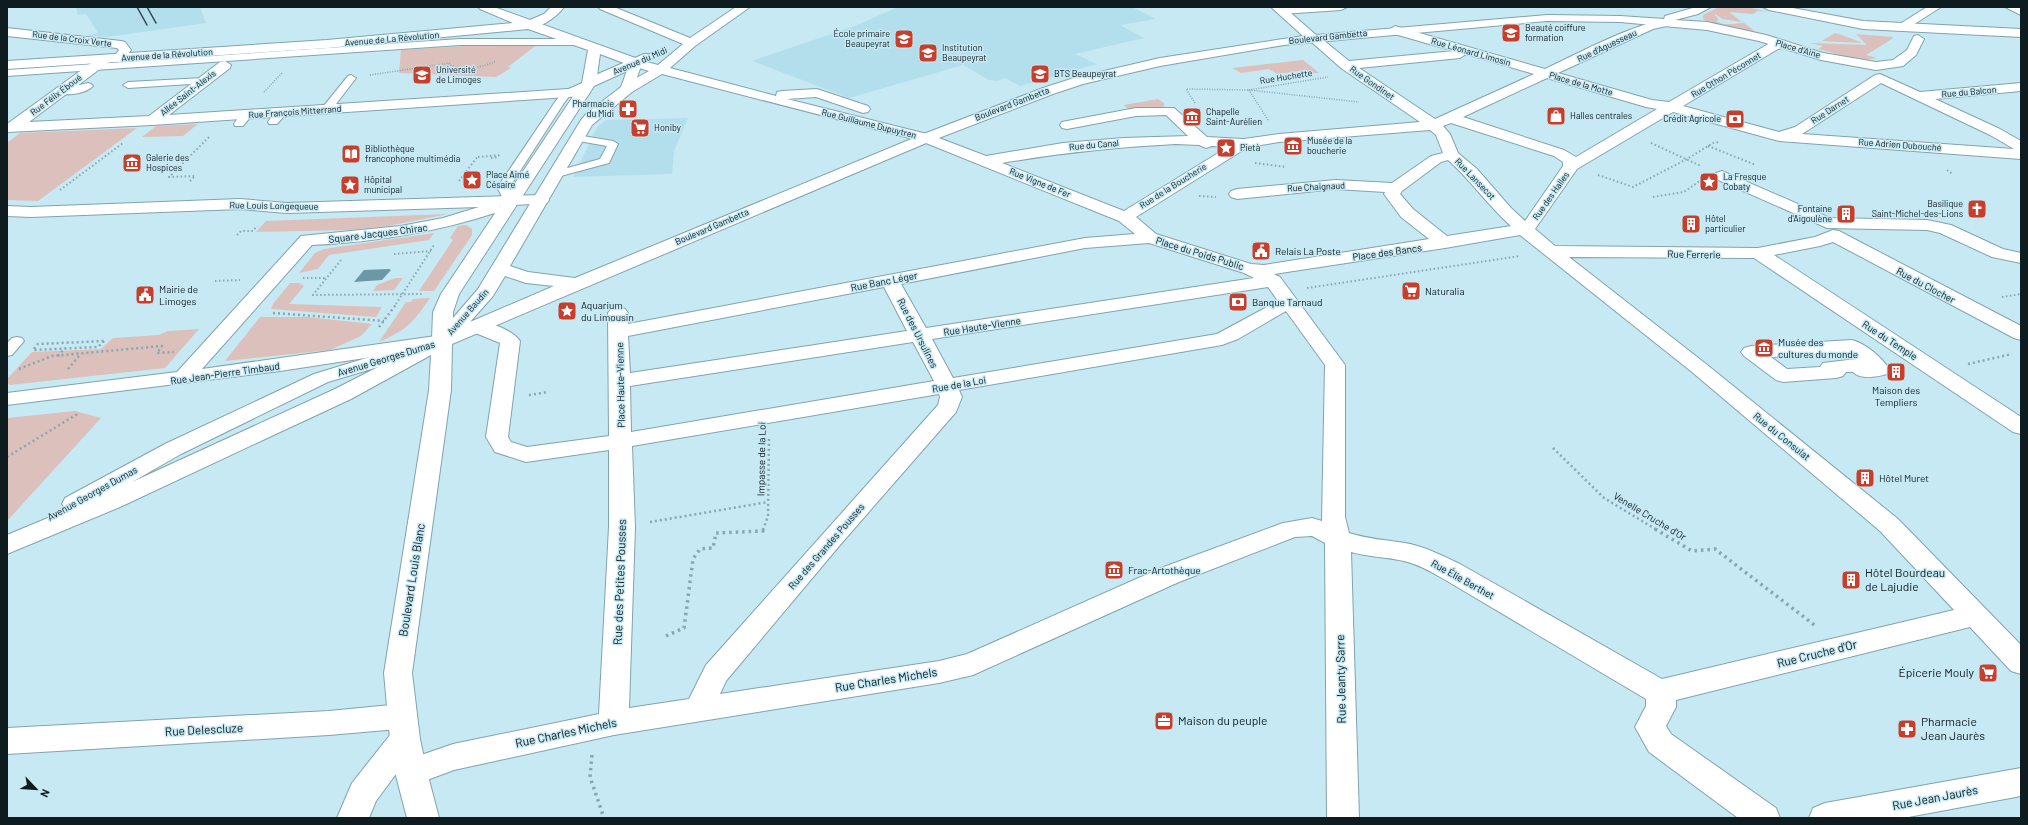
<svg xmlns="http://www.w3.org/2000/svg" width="2028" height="825" viewBox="0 0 2028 825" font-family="Barlow,sans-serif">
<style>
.built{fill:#b3dfec}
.green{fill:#dcc0bb}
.water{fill:#6c97a4}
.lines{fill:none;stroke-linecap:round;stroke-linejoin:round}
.lane-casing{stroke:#81a3ad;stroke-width:2}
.street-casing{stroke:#81a3ad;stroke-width:2}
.secondary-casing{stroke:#81a3ad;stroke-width:2}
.path-far3{stroke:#8aa6af;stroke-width:1.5;stroke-dasharray:1 1.5;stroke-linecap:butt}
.path-far2{stroke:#8aa6af;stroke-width:2;stroke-dasharray:1.5 2.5;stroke-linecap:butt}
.path-far1{stroke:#8aa6af;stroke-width:2.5;stroke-dasharray:2 3;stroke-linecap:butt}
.path{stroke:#8aa6af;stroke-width:3.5;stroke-dasharray:2.5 4;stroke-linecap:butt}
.lane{fill:#fff;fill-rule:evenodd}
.street{fill:#fff;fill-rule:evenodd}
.secondary{fill:#fff;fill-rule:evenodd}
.rail{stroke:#314247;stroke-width:1.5}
.labels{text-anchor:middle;stroke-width:3;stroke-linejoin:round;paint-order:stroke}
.far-poi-label{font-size:9px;fill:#0e1b1f;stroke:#c6e9f4;text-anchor:start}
.far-street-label{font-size:9px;fill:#0e1b1f;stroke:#c6e9f4}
.street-label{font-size:10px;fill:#0e1b1f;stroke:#c6e9f4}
.poi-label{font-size:10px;fill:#0e1b1f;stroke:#c6e9f4;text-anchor:start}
.near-poi-label{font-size:12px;fill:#0e1b1f;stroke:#c6e9f4;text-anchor:start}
.near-street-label{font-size:12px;fill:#0e1b1f;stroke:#c6e9f4}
</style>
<rect width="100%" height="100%" fill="#c6e9f4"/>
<path class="built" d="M 76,7 L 200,7 L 206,23 L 107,37 L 86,36 L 98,33 L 86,14 L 78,15 Z
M 898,7 L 1132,7 L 1156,19 L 1120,25 L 1144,38 L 1075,54 L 1097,64 L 1020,86 L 1005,78 L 997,81 L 989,80 L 963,65 L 849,98 L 752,61 L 855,26 Z
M 688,118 L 674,151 L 672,174 L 573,177 L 597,127 L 606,120 Z"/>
<path class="green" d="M 1719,7 L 1747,7 L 1768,12 L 1758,11 L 1753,14 L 1729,12 L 1742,22 L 1722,19 L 1717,15 L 1714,14 L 1719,20 L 1716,21 C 1726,27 1734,23 1744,23 L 1755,31 C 1738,30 1718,29 1703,19 L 1703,15 Z
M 1835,33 C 1839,34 1859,41 1862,43 L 1822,41 Z
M 1856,34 L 1893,37 L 1892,39 L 1866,55 L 1877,58 C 1859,63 1836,53 1818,49 L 1823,46 L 1810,43 L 1867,45 Z
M 512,43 L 535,46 L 508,67 L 511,68 L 496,77 L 399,73 L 401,50 Z
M 1303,60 L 1319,73 L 1312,73 L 1306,70 L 1277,74 L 1269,69 L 1241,73 L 1232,68 Z
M 1158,99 L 1164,103 L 1164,109 L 1130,111 L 1124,105 Z
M 198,124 L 183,136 L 142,137 L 156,126 Z
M 137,128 L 38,201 L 7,200 L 7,143 L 20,133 Z
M 448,214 L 388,226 L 349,230 L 256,232 L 266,221 Z
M 466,225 L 472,229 L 472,235 L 434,291 L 419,291 L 453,240 L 450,238 L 458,226 Z
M 434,233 L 429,240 L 329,255 L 318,269 L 299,273 L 315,253 L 324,249 Z
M 395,278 L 403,278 L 394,290 L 373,291 L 377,285 Z
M 290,283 L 299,283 L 304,286 L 289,304 L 382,307 L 376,317 L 271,309 L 273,304 Z
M 430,298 C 413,323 406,330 379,342 L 406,302 L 411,302 L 413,299 Z
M 260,317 L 308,317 L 372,324 L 361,336 L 330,350 L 225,361 Z
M 199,329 L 165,368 L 10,385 L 7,383 L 7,379 L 32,352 L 101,349 L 113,338 L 159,335 L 168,331 Z
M 75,411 L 101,418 L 7,521 L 7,418 Z"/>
<path class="water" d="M 389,269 L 391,270 L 382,280 L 354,282 L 364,270 Z"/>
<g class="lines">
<defs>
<path id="lane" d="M 460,39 L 575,39 L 579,42 L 575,45 L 460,45 L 7,76 L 7,70 Z
M 351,75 L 356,78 L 330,112 L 322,112 L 321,110 L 322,108 L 348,76 Z
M 203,78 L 208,81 L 206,83 L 128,88 L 123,85 L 128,82 Z
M 589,80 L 592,81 L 592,85 L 570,95 L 564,103 L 511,185 L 510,189 L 516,201 L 514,204 L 506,204 L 498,189 L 499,185 L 555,102 L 564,91 Z
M 88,83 L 91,84 L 93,86 C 87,93 63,98 56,91 C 59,88 81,85 88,83 Z
M 282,110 L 286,111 L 287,113 L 277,124 L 269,124 L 268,122 C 271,117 276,111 282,110 Z
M 247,112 L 251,113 L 252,115 L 243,126 L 235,126 L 234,124 C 237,119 241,113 247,112 Z
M 577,135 L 613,141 L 618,144 L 609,163 L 557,177 L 553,176 L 551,174 L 553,172 L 600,159 L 607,146 L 573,140 L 572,138 L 573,136 Z
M 17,337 L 22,338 L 24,341 L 12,355 L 7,356 L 7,343 L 12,338 Z"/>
<path id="street" d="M 551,7 L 564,7 C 557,17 537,31 525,28 L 523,25 L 525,22 L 544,14 Z
M 598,7 L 614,7 L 690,38 L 736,7 L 750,7 L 695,46 L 670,68 L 776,96 L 777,92 L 782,91 L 817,89 L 868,106 L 870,109 L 868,112 L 863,113 L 816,97 L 787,99 L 931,135 L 986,156 L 1063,143 L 1124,138 L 1188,136 L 1166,115 L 1136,116 L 1067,129 L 1062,128 L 1060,125 L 1062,122 L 1067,121 L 1136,108 L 1174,108 L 1207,137 L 1244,139 L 1279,134 L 1420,122 L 1341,68 L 1307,38 L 1313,34 L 1317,35 L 1349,61 L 1454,51 L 1391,33 L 1389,30 L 1395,26 L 1545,69 C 1569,58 1649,15 1671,21 L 1673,23 L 1671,25 L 1653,29 L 1558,73 L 1652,100 L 1669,102 L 1770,43 L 1781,40 L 1785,41 L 1787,44 L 1785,47 L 1778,49 L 1683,106 L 1779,132 L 1795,127 L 1875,75 L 1880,74 L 1920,92 L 2021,83 L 2021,91 L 1935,99 L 2000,129 L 2021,141 L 2021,159 L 1779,141 L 1673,112 L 1577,169 L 1535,229 L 1555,246 L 1758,248 L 1815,237 L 1833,230 L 1839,231 L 2021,326 L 2021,340 L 2014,338 L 1833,242 L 1820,246 L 1774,255 L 2021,417 L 2021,434 L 2013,432 L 1754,258 L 1569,257 L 1706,364 L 1898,519 L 2021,645 L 2021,674 L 2011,671 L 1970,627 L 1676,700 L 1676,707 L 1666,726 L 1671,734 L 1776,808 L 1780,818 L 1738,818 L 1649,752 L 1635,727 L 1646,706 L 1646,699 L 1442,578 C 1430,571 1417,564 1404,561 C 1387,557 1369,557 1351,552 L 1359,818 L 1327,818 L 1325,543 L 1312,536 L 1295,537 L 1179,582 L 973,675 L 939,683 L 614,735 L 454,770 L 411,786 L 400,782 L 396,774 L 376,801 L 369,818 L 337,818 L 352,783 L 394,730 L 398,729 L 329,735 L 7,754 L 7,728 L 329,711 L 401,704 L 412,707 L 416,716 L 412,725 L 406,727 L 416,730 L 420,739 L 407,760 L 453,744 L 599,714 L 609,527 L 609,450 L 526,462 L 495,452 L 486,437 L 500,343 L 468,330 L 465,326 L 468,322 C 482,318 512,329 520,341 L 508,437 L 511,442 L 527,447 L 609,436 L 608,313 L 611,309 L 618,307 L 625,309 L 628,313 L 628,324 L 1085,238 L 1135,234 L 1119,221 L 921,141 L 662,74 L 632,92 L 622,92 L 620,89 L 622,86 L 649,71 L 636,67 L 594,86 L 584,86 L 582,83 L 584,80 L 644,54 L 652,54 L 654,57 L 647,62 L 658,65 L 683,44 L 600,9 ZM 1466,54 L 1534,74 L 1435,119 L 1359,68 L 1460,58 ZM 1547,78 L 1646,107 L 1657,109 L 1576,157 L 1564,150 L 1463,117 ZM 1881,83 L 1990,135 L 2014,149 L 1802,134 ZM 1451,123 L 1554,156 L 1563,162 L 1563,166 L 1525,221 L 1511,208 L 1477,169 L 1458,153 L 1450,134 L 1443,126 ZM 1430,130 L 1436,135 L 1443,153 L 1431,156 L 1392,183 L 1336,180 L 1237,189 L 1231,191 L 1229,194 L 1231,197 L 1237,199 L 1336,189 L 1385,192 L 1384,194 L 1401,217 L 1429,239 L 1264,265 L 1251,264 L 1156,234 L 1136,217 L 1248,147 L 1279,142 ZM 1176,144 L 1199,145 L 1206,148 L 1212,146 L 1228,147 L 1124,211 L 1002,163 C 1060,153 1117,147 1176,144 ZM 1448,160 C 1471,180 1488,206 1511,226 L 1447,236 L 1413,209 L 1400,194 L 1402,191 L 1441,162 ZM 1520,235 L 1692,372 L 1880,531 L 1954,610 L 1662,679 L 1460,564 C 1443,556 1424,546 1405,543 C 1386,540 1368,539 1349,533 L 1345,517 L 1345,365 L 1280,277 L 1274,274 L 1445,248 ZM 1149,243 L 1244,273 L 1254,278 L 926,328 L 901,284 L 1085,248 ZM 884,287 L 907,331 L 630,373 L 628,336 ZM 1268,287 L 1278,301 L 1217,334 L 953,378 L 932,339 ZM 1286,311 L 1325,365 L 1322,521 L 1312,518 L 1283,523 L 1161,568 L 967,654 L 939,661 L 720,694 L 726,681 L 840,545 L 956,412 L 962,397 L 959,390 L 1222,345 L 1238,339 ZM 913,342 L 934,381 L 631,432 L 630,386 ZM 939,394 L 940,397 L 938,405 L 706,665 L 689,699 L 629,708 L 635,527 L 632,446 Z
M 1290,7 L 1347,7 L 1341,10 L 1282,14 L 1276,11 L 1278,9 Z
M 1927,7 L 1941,7 L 1905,30 L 1897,30 L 1895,27 Z
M 7,28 L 121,41 L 125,42 L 131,50 L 123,61 L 119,62 L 113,58 L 119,50 L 117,48 L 7,36 Z
M 105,55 L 111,59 L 109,62 L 29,122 L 149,116 L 220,62 L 225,61 L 231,65 L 230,68 L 169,115 L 583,88 L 588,89 L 590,92 L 588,95 L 583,96 L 152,125 L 7,132 L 7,124 L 101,56 Z
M 1722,171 L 1830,218 L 1927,220 L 1951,225 L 2003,249 L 2021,253 L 2021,263 L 1992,257 L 1940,233 L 1927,230 L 1827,228 L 1716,179 L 1714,176 L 1716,173 Z
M 541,195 L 547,197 L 549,200 L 547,203 L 499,206 L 500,208 L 498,212 C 437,232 376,242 312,245 L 202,369 L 443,335 L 450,337 L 453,341 L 450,345 L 280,371 L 7,405 L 7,393 L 177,372 L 301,236 L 401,226 L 443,218 L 479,207 L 287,213 L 240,209 L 31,217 L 7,216 L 7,206 L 31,207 L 240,199 L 287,203 Z
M 1852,340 C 1867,344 1882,358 1890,370 L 1887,374 C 1876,377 1861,380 1853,372 L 1846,372 L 1843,376 L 1836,378 L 1783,382 L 1776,380 L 1744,356 L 1741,352 L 1744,348 L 1751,346 ZM 1847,352 L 1856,359 L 1823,363 L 1820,367 L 1787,369 L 1771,357 Z
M 2021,768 L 2021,796 L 1903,818 L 1809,818 L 1813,808 L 1825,803 Z"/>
<path id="secondary" d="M 478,7 L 494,7 L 641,60 L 642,63 L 632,92 L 592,125 L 510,266 L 528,272 L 575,278 L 921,135 L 1043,88 L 1074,78 L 1160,58 L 1303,36 L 1271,7 L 1284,7 L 1316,35 L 1547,15 L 1620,16 L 1664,19 L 1665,16 L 1696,7 L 1711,7 L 1698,14 L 1675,20 L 1707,22 L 1766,35 L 1823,53 L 1876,62 L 1893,60 L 1907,50 L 1914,36 L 1918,35 L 1924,39 L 1916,55 L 1903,66 L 1876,70 L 1821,60 L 1759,41 L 1707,30 L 1620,22 L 1547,21 L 1284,45 L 1160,66 L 1083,84 L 1053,94 L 931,141 L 452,344 L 451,390 L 412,673 L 420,739 L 427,772 L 439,818 L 407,818 L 395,772 L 390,739 L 384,673 L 429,390 L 431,355 L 351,399 L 265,439 L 120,507 L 7,554 L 7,535 L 67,510 L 62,504 L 65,498 L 165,444 L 314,374 L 396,349 L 403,351 L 405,353 L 432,339 L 433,312 L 441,294 L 582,83 L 588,50 L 528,29 L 327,48 L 7,69 L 7,61 L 327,40 L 513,23 L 480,9 ZM 600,54 L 629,65 L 621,87 L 587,113 L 581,120 L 478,289 L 453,318 L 453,312 L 459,294 L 596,83 ZM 505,276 L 526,283 L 554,286 L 470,322 L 493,296 ZM 378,367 L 335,389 L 132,482 L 181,454 L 328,382 Z
M 1763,7 L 1787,7 L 1863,21 L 2021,29 L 2021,37 L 1863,29 L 1769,10 Z
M 2005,7 L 2021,8 L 2021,15 Z"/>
</defs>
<use href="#lane" class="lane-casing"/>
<use href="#street" class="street-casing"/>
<use href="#secondary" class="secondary-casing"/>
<path class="path-far3" d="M 448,64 C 464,71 481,68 496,61
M 370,75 L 450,63
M 264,92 L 282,73
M 1195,103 L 1186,89 L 1249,90 L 1359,102
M 1268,120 L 1249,90 L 1328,77"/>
<path class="path-far2" d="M 1651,143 L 1701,166
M 1708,146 L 1756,165
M 478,157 L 501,155
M 491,158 L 498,157
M 1255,163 L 1286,167
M 1947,170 L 1953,174
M 1598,175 L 1633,187 L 1687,159 L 1713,143 L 1720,142
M 190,181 L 195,176 L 169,177 L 209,137
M 459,181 L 478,156
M 60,190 L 123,143
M 1199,196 L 1216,197
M 1653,197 L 1684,192 L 1701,180
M 237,235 L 241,231 L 253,231 L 257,226
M 394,254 L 431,251
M 341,260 L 313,295 L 424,294
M 303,278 L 326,278
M 215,281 L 240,280
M 1307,288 L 1520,256
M 2002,297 L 2021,294
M 396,304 L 434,245"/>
<path class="path-far1" d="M 273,313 L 384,321
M 379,327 L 397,303
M 104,341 L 98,347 L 33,350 L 38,344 Z
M 58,356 L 65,348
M 1968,364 L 2012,354
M 19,369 L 52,356 L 162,346 L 157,353 L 174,352
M 68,369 L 79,356
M 529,395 L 548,392
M 1553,448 L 1604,498 L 1657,530
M 7,457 L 79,413
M 650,522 L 768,502
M 763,530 L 768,516 L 769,439"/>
<path class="path" d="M 1655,529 L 1692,551 L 1715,549 L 1817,627
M 666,636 L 684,628 L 693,559 L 700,549 L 713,548 L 716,533 L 763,531 L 764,529
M 592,755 L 590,777 L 604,818"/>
<use href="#lane" class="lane"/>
<use href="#street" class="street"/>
<use href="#secondary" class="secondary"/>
<path class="rail" d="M 137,7 L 147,25
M 147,7 L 156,23"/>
</g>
<defs>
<symbol id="university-square" viewBox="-11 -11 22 22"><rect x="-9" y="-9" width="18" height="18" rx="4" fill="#c93d2b" stroke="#c6e9f4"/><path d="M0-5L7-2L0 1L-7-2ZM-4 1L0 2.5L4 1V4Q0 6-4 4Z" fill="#fff"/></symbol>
<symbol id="school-square" viewBox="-11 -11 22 22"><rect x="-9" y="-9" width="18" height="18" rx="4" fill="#c93d2b" stroke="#c6e9f4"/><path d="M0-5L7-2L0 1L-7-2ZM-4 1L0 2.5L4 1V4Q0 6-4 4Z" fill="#fff"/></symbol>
<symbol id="pharmacy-square" viewBox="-11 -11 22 22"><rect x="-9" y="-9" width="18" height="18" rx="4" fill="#c93d2b" stroke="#c6e9f4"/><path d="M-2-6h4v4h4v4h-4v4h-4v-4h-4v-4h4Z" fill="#fff"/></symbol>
<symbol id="shop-square" viewBox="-11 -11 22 22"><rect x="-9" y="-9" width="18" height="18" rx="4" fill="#c93d2b" stroke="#c6e9f4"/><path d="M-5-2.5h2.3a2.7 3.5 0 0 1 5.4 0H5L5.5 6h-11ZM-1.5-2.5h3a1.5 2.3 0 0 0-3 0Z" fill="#fff"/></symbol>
<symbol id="museum-square" viewBox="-11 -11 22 22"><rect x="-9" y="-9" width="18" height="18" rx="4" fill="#c93d2b" stroke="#c6e9f4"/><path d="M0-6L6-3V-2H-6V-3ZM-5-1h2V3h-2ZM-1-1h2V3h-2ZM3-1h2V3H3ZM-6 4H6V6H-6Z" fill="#fff"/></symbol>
<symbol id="bank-square" viewBox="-11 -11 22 22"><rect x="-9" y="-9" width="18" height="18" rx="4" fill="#c93d2b" stroke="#c6e9f4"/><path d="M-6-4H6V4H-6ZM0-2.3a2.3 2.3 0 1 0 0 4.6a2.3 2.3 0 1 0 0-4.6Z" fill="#fff"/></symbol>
<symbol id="supermarket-square" viewBox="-11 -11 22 22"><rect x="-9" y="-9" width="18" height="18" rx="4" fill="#c93d2b" stroke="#c6e9f4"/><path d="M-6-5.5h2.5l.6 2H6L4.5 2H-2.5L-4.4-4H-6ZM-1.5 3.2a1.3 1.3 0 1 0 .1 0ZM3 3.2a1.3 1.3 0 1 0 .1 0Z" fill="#fff"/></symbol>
<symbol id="sight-square" viewBox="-11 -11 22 22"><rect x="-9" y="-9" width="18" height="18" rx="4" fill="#c93d2b" stroke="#c6e9f4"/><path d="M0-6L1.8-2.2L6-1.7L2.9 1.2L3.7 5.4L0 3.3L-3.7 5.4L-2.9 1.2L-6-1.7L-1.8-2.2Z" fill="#fff"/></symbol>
<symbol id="library-square" viewBox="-11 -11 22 22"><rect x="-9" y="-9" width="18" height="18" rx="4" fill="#c93d2b" stroke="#c6e9f4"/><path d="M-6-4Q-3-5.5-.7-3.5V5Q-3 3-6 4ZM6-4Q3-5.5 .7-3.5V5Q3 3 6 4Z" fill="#fff"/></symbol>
<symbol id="church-square" viewBox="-11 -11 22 22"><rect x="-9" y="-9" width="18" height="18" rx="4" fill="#c93d2b" stroke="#c6e9f4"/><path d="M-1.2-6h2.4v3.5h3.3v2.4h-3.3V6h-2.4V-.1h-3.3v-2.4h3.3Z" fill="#fff"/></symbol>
<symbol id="building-square" viewBox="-11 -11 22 22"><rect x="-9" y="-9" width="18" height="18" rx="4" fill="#c93d2b" stroke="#c6e9f4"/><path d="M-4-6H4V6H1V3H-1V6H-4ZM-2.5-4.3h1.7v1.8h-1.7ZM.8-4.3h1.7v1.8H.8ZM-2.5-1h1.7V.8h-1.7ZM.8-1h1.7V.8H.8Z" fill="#fff"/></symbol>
<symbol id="civic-square" viewBox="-11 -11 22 22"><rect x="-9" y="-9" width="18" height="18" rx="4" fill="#c93d2b" stroke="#c6e9f4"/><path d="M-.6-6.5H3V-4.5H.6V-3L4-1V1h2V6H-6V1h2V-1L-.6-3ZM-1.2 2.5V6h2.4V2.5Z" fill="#fff"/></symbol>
<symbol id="office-square" viewBox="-11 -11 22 22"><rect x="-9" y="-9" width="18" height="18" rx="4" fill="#c93d2b" stroke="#c6e9f4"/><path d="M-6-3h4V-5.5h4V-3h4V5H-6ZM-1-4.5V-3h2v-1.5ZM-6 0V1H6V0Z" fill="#fff"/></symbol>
</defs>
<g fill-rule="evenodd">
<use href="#university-square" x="1500" y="22" width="22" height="22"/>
<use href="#school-square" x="893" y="28" width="22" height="22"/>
<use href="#school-square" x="917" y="42" width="22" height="22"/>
<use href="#school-square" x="1029" y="63" width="22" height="22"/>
<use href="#university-square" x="411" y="64" width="22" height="22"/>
<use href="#pharmacy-square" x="617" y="98" width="22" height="22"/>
<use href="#shop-square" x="1545" y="105" width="22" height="22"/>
<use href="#museum-square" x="1181" y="106" width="22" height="22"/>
<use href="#bank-square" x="1724" y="108" width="22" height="22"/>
<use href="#supermarket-square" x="629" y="117" width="22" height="22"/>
<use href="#museum-square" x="1282" y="135" width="22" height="22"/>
<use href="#sight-square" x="1215" y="137" width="22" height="22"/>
<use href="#library-square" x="340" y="143" width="22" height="22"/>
<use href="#museum-square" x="121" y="152" width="22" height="22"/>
<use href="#sight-square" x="461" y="169" width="22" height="22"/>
<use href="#sight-square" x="1698" y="171" width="22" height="22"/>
<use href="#sight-square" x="339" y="174" width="22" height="22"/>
<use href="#church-square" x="1966" y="198" width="22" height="22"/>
<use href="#building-square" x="1835" y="203" width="22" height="22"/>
<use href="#building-square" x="1680" y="213" width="22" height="22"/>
<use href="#civic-square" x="1250" y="240" width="22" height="22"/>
<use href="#supermarket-square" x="1400" y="280" width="22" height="22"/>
<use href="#civic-square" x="134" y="284" width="22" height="22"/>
<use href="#bank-square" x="1227" y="291" width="22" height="22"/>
<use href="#sight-square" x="556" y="300" width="22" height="22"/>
<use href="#museum-square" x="1753" y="337" width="22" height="22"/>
<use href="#building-square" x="1885" y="361" width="22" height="22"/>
<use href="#building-square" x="1854" y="467" width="22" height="22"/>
<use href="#museum-square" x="1103" y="559" width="22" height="22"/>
<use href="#building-square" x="1840" y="569" width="22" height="22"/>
<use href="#supermarket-square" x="1977" y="662" width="22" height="22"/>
<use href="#office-square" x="1153" y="710" width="22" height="22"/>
<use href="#pharmacy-square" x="1896" y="718" width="22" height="22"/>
</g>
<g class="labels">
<g class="far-poi-label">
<text x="1525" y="31">Beauté coiffure<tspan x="1525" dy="10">formation</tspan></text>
<text x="890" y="37" text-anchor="end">École primaire<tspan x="890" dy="10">Beaupeyrat</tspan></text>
<text x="942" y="51">Institution<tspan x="942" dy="10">Beaupeyrat</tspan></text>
<text x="436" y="73">Université<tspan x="436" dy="10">de Limoges</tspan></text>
<text x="1054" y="77">BTS Beaupeyrat</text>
<text x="614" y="107" text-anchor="end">Pharmacie<tspan x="614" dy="10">du Midi</tspan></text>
<text x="1206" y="115">Chapelle<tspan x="1206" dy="10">Saint-Aurélien</tspan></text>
<text x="1570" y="119">Halles centrales</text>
<text x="1721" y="122" text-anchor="end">Crédit Agricole</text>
<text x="654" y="131">Honiby</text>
<text x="1307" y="144">Musée de la<tspan x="1307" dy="10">boucherie</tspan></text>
<text x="1240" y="151">Pietà</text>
<text x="365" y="152">Bibliothèque<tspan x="365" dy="10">francophone multimédia</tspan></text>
<text x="146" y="161">Galerie des<tspan x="146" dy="10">Hospices</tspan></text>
<text x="486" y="178">Place Aimé<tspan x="486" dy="10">Césaire</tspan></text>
<text x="1723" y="180">La Fresque<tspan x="1723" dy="10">Cobaty</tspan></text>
<text x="364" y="183">Hôpital<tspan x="364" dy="10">municipal</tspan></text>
<text x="1963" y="207" text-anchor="end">Basilique<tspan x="1963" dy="10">Saint-Michel-des-Lions</tspan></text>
<text x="1832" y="212" text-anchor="end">Fontaine<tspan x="1832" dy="10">d'Aigoulène</tspan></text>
<text x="1705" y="222">Hôtel<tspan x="1705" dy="10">particulier</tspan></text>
</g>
<g class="far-street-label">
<text transform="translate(1328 37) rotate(-6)" y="3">Boulevard Gambetta</text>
<text transform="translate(72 39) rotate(7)" y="3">Rue de la Croix Verte</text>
<text transform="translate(392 39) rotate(-5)" y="3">Avenue de La Révolution</text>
<text transform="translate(1607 46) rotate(-25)" y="3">Rue d'Aguesseau</text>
<text transform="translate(1798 49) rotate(16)" y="3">Place d'Aine</text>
<text transform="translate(1471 52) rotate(16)" y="3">Rue Léonard Limosin</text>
<text transform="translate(167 55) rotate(-4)" y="3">Avenue de la Révolution</text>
<text transform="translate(640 61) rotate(-23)" y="3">Avenue du Midi</text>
<text transform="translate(1726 75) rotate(-31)" y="3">Rue Othon Péconnet</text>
<text transform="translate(1286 77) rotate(-9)" y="3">Rue Huchette</text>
<text transform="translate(1372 83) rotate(35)" y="3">Rue Gondinet</text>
<text transform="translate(1581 84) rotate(16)" y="3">Place de la Motte</text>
<text transform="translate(1969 92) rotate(-5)" y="3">Rue du Balcon</text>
<text transform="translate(188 93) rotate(-38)" y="3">Allée Saint-Alexis</text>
<text transform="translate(56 95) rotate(-37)" y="3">Rue Félix Éboué</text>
<text transform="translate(1012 104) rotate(-21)" y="3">Boulevard Gambetta</text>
<text transform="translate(1830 110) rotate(-33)" y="3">Rue Darnet</text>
<text transform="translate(295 112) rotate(-4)" y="3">Rue François Mitterrand</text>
<text transform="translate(869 124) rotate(14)" y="3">Rue Guillaume Dupuytren</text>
<text transform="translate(1094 145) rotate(-5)" y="3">Rue du Canal</text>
<text transform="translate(1900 145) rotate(4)" y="3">Rue Adrien Dubouché</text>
<text transform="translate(1475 179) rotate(46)" y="3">Rue Lansecot</text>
<text transform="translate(1040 183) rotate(22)" y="3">Rue Vigne de Fer</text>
<text transform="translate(1173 186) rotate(-32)" y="3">Rue de la Boucherie</text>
<text transform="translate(1316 187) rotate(-3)" y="3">Rue Chaignaud</text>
<text transform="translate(1551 196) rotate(-55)" y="3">Rue des Halles</text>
<text transform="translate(274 206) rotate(1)" y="3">Rue Louis Longequeue</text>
<text transform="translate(712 227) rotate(-23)" y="3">Boulevard Gambetta</text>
<text transform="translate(468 312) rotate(-49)" y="3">Avenue Baudin</text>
</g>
<g class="street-label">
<text transform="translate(378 233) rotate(-7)" y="4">Square Jacques Chirac</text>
<text transform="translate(1387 252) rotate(-8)" y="4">Place des Bancs</text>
<text transform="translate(1200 253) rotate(17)" y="4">Place du Poids Public</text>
<text transform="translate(1694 254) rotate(1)" y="4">Rue Ferrerie</text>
<text transform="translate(884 281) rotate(-11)" y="4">Rue Banc Léger</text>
<text transform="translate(1926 285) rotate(28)" y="4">Rue du Clocher</text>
<text transform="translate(982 326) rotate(-9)" y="4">Rue Haute-Vienne</text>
<text transform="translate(918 333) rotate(63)" y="4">Rue des Ursulines</text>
<text transform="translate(1890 340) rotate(33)" y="4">Rue du Temple</text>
<text transform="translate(386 358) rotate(-17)" y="4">Avenue Georges Dumas</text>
<text transform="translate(225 373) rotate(-8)" y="4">Rue Jean-Pierre Timbaud</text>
<text transform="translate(959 384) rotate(-10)" y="4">Rue de la Loi</text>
<text transform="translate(620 385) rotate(-91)" y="4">Place Haute-Vienne</text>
<text transform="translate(1782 436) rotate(39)" y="4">Rue du Consulat</text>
<text transform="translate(761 459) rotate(-89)" y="4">Impasse de la Loi</text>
<text transform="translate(92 493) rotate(-29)" y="4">Avenue Georges Dumas</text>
<text transform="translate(1650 516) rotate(31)" y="4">Venelle Cruche d'Or</text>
<text transform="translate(826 546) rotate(-49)" y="4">Rue des Grandes Pousses</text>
<text transform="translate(1463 579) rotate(29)" y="4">Rue Élie Berthet</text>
</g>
<g class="poi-label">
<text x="1275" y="255">Relais La Poste</text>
<text x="159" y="293">Mairie de<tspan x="159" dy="12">Limoges</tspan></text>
<text x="1425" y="295">Naturalia</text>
<text x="1252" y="306">Banque Tarnaud</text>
<text x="581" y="309">Aquarium<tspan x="581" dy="12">du Limousin</tspan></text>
<text x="1778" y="346">Musée des<tspan x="1778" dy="12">cultures du monde</tspan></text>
<text x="1896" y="394" text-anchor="middle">Maison des<tspan x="1896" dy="12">Templiers</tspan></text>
<text x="1879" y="482">Hôtel Muret</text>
<text x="1128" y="574">Frac-Artothèque</text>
</g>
<g class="near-poi-label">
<text x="1865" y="577">Hôtel Bourdeau<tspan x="1865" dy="14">de Lajudie</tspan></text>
<text x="1974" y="677" text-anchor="end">Épicerie Mouly</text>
<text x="1178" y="725">Maison du peuple</text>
<text x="1921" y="726">Pharmacie<tspan x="1921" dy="14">Jean Jaurès</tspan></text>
</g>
<g class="near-street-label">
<text transform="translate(412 580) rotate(-81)" y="4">Boulevard Louis Blanc</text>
<text transform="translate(620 582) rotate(-88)" y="4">Rue des Petites Pousses</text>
<text transform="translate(1817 654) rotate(-14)" y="4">Rue Cruche d'Or</text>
<text transform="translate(1341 679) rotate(-91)" y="4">Rue Jeanty Sarre</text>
<text transform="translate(886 680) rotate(-9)" y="4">Rue Charles Michels</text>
<text transform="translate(204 730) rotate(-3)" y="4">Rue Delescluze</text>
<text transform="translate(566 733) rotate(-12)" y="4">Rue Charles Michels</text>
<text transform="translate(1935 798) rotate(-11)" y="4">Rue Jean Jaurès</text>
</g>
</g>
<rect width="2028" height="825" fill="none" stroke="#0e1b1f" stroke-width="16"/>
<g transform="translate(36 789) rotate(115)" stroke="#c6e9f4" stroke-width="3" paint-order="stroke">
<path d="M0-3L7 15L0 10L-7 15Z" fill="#0e1b1f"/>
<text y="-6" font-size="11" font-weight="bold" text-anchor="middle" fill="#0e1b1f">N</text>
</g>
</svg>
